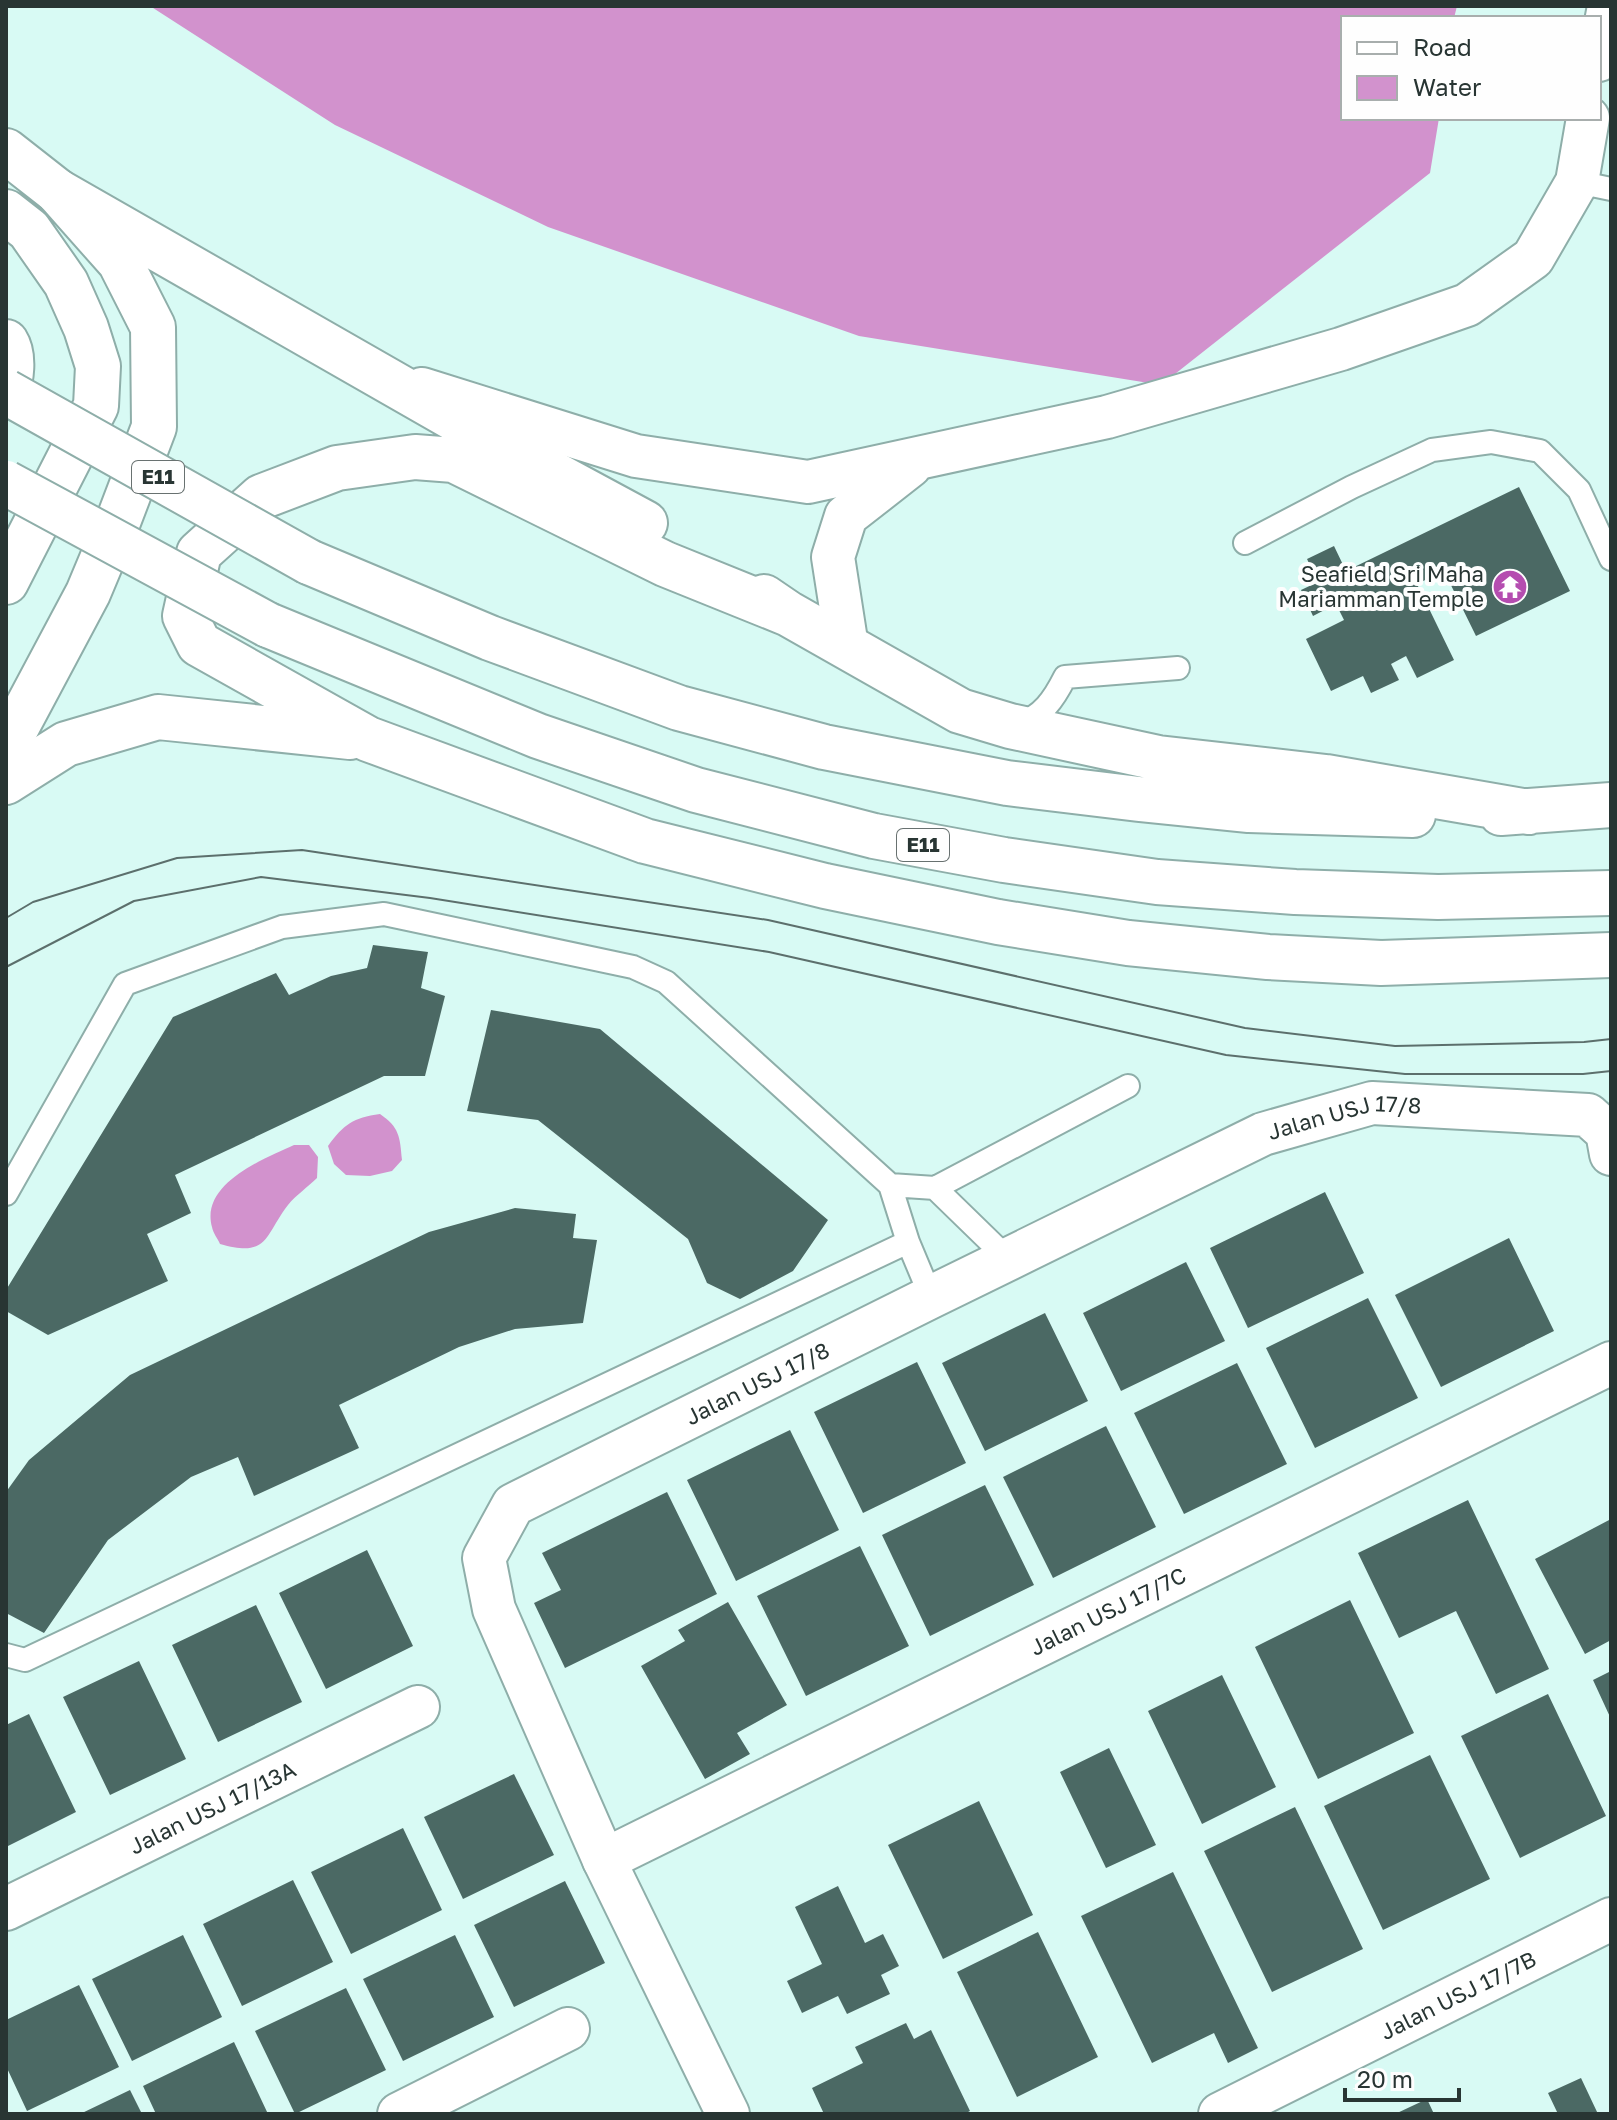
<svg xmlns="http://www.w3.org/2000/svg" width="1617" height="2120" viewBox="0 0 1617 2120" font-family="'Golos Text',sans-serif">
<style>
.water{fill:#d292cd}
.building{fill:#4b6964}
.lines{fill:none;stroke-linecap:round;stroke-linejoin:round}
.service-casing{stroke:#8eaea9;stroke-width:26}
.minor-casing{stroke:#8eaea9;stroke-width:46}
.primary-casing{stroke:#8eaea9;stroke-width:48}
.motorway-casing{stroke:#8eaea9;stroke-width:48}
.service{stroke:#fff;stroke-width:22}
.minor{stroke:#fff;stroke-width:42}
.primary{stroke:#fff;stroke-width:44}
.motorway{stroke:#fff;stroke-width:44}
.tram{stroke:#5c6f6c;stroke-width:2}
.motorway-bridge-casing{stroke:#8eaea9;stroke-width:48;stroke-linecap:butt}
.motorway-bridge{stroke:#fff;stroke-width:44}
.labels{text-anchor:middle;stroke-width:8;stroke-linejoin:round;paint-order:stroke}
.shield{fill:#fefefe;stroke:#687170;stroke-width:2}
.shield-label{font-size:20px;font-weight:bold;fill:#283533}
.poi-label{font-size:22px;fill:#283533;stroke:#fefefe;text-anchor:end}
.street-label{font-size:22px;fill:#283533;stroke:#fefefe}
</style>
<rect width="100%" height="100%" fill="#d8faf4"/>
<path class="water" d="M 150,6 L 1457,6 L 1454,18 L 1343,18 L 1343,118 L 1439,118 L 1430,173 L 1161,385 L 859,336 L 548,227 L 335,125 Z
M 380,1114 C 399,1127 400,1136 402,1160 L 392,1171 L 370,1176 L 346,1175 L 334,1164 L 328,1146 C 344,1124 353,1118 380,1114 Z
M 294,1145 L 309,1145 L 318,1157 L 317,1178 C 308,1187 296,1195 288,1205 C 264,1236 269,1258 220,1244 C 218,1239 213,1233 212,1227 C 200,1184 263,1159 294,1145 Z"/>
<path class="building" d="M 1519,487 L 1570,591 L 1476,636 L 1444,571 L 1417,584 L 1454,660 L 1417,678 L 1406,656 L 1391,664 L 1399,680 L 1371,693 L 1363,676 L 1331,691 L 1306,639 L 1344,620 L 1336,604 L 1313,616 L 1301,590 L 1318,582 L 1307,559 L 1334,546 L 1346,571 Z
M 373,945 L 428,952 L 421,988 L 445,996 L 425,1076 L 384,1076 L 175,1175 L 191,1213 L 147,1234 L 168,1281 L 48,1335 L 6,1311 L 6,1290 L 173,1017 L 276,973 L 289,995 L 331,976 L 367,968 Z
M 491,1010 L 600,1029 L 828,1220 L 793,1271 L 740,1299 L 707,1283 L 688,1239 L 538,1120 L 467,1111 Z
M 1325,1192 L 1364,1273 L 1248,1328 L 1210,1248 Z
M 515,1208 L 576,1214 L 573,1238 L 597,1240 L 583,1323 L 515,1329 L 459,1347 L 339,1405 L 359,1448 L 254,1496 L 238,1457 L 191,1477 L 108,1540 L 44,1633 L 6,1613 L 6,1492 L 29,1460 L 130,1375 L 429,1232 Z
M 1509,1238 L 1554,1331 L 1441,1387 L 1395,1295 Z
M 1186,1262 L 1225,1341 L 1121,1391 L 1083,1313 Z
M 1368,1298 L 1418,1398 L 1315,1448 L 1266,1348 Z
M 1045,1313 L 1088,1401 L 985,1451 L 942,1363 Z
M 917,1362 L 966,1463 L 863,1513 L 814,1412 Z
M 1237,1363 L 1287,1464 L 1184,1514 L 1134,1413 Z
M 1106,1426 L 1156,1527 L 1053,1578 L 1003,1477 Z
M 790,1430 L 839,1530 L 736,1581 L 687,1480 Z
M 985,1485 L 1034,1585 L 930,1636 L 882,1535 Z
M 667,1492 L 717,1594 L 565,1668 L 534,1603 L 561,1590 L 542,1553 Z
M 1468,1500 L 1549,1669 L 1496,1694 L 1456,1611 L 1399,1638 L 1358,1553 Z
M 1611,1519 L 1611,1640 L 1585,1654 L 1535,1559 Z
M 860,1546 L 909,1646 L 806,1696 L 757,1596 Z
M 367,1550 L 413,1646 L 326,1689 L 279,1593 Z
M 1350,1600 L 1414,1733 L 1318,1779 L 1255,1647 Z
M 728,1602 L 787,1705 L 737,1733 L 750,1754 L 705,1779 L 641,1666 L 685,1641 L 678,1630 Z
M 256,1605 L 302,1702 L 218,1742 L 172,1645 Z
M 139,1661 L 186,1759 L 110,1795 L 63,1697 Z
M 1611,1671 L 1611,1719 L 1593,1680 Z
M 1222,1675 L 1276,1787 L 1202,1824 L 1148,1711 Z
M 1548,1694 L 1606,1816 L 1520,1858 L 1461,1736 Z
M 29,1714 L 76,1812 L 6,1847 L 6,1725 Z
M 1109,1748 L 1156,1845 L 1106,1868 L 1060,1772 Z
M 1430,1755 L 1490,1879 L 1383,1930 L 1324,1806 Z
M 514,1774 L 554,1855 L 463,1899 L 424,1817 Z
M 979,1801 L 1033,1915 L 943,1959 L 888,1845 Z
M 1295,1807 L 1363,1949 L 1272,1992 L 1204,1851 Z
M 403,1828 L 442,1910 L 351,1954 L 311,1872 Z
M 1173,1872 L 1258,2048 L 1228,2063 L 1214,2033 L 1152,2063 L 1081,1916 Z
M 293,1880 L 333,1962 L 242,2006 L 203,1924 Z
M 565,1881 L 605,1963 L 514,2007 L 474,1925 Z
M 838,1886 L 865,1943 L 883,1934 L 899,1966 L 881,1975 L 890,1994 L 847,2014 L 838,1996 L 802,2013 L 787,1981 L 822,1964 L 795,1907 Z
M 1038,1932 L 1098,2057 L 1017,2097 L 957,1972 Z
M 183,1935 L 222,2017 L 132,2061 L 92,1979 Z
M 455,1935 L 494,2017 L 403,2061 L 363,1979 Z
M 79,1985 L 119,2067 L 27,2111 L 6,2066 L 6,2020 Z
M 346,1988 L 386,2070 L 295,2114 L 255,2031 Z
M 906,2023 L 914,2039 L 931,2030 L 970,2111 L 964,2114 L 824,2114 L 812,2088 L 863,2063 L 855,2047 Z
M 234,2042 L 268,2114 L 156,2114 L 143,2086 Z
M 1581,2078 L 1598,2114 L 1558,2114 L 1548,2093 Z
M 130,2090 L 142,2114 L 80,2114 Z
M 1427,2099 L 1434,2114 L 1395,2114 Z"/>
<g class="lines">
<defs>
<path id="service" d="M 1577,182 L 1611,189
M 1245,543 L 1352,487 L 1432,450 L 1491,442 L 1540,451 L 1579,490 L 1611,559
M 1018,724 C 1042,717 1054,699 1065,677 L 1178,668
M 890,1185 L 935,1188 L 1008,1259
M 935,1188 L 1128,1086
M 6,1194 L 125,984 L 282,927 L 384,914 L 633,967 L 666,982 L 890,1185 L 908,1242 L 931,1297
M 6,1655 L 25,1660 L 908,1242"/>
<g id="minor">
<path d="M 1599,60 L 1609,6"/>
<path d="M 422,389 L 636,456 L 808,482 L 1107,417 L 1341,349 L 1467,305 L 1533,258 L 1577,182 L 1588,118"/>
<path d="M 847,647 L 833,557 L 846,516 L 910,466"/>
<path id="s1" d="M 604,1860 L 1611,1363"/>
<path id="s2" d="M 6,1909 L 418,1707"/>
<path d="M 399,2114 L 568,2029"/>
<path id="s3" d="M 728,2114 L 604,1860 L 494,1609 L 484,1558 L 513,1505 L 931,1297 L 1263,1134 L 1372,1103 L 1588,1115 L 1607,1132 L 1611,1154"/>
<path id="s4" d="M 1220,2114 L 1611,1919"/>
</g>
<path id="primary" d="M 6,151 L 57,191 L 120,262 L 153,327 L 154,427 L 119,519 L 88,593 L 6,747
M 6,212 L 29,230 L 66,283 L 86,328 L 98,366 L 96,406 L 6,582"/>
<path id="motorway" d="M 57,191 L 504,447 L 645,523
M 6,342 C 15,356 11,380 6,395
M 309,562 L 490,638 L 679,708 L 824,747 L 1007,783 L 1139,799 L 1249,810 L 1413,815
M 764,597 L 789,614 L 960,711 L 1010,726 L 1158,758 L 1326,777 L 1529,812
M 789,614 L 665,564 L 454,460 L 415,457 L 337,468 L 261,497 L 199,553 L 185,616 L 199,644 L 368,739 L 645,841 L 825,886 L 998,922 L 1128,943 L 1268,957 L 1381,963 L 1611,955
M 268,625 L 538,736 L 696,790 L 874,836 L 1004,860 L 1157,882 L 1295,892 L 1438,897 L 1611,893
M 6,782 L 66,744 L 158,717 L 350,737
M 1501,813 L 1611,805"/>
</defs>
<use href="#service" class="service-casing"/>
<use href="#minor" class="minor-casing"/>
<use href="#primary" class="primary-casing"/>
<use href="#motorway" class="motorway-casing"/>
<use href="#service" class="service"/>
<use href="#minor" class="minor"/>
<use href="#primary" class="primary"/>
<use href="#motorway" class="motorway"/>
<path class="tram" d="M 6,918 L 33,902 L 177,858 L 302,850 L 768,920 L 1245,1028 L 1395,1046 L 1584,1042 L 1611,1039
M 6,967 L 134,901 L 261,877 L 430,898 L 769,952 L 1226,1055 L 1405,1074 L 1583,1074 L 1611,1071"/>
<defs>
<path id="motorway-bridge" d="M 6,392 L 309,562
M 6,483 L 268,625"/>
</defs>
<use href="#motorway-bridge" class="motorway-bridge-casing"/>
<use href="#motorway-bridge" class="motorway-bridge"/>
</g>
<defs>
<symbol id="temple-disc" viewBox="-11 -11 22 22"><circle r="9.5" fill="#b54db0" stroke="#fefefe"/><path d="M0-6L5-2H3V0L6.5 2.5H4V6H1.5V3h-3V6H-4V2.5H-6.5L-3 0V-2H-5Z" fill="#fff"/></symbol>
</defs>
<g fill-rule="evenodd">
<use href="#temple-disc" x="1490" y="567" width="40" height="40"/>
</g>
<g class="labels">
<g class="shield">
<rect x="132" y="461" width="52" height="32" rx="6"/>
<rect x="897" y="829" width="52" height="32" rx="6"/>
</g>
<g class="shield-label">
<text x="158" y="484">E11</text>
<text x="923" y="852">E11</text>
</g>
<g class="poi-label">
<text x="1484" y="582">Seafield Sri Maha<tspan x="1484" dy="25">Mariamman Temple</tspan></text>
</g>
<g class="street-label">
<text dy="8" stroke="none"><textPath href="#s3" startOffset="1590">Jalan USJ 17/8</textPath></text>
<text dy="8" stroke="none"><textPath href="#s3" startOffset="942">Jalan USJ 17/8</textPath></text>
<text dy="8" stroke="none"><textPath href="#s1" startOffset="562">Jalan USJ 17/7C</textPath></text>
<text dy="8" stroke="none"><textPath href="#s2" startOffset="230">Jalan USJ 17/13A</textPath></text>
<text dy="8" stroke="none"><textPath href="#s4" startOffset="266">Jalan USJ 17/7B</textPath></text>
</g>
</g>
<rect width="1617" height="2120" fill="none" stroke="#283533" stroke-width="16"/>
<rect x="1341" y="16" width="260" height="104" fill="#fefefe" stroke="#a8aead" stroke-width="2"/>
<rect x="1357" y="42" width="40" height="12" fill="#ffffff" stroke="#a8aead" stroke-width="2"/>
<text x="1413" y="56" font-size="24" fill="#283533">Road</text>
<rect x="1357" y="76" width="40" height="24" fill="#d292cd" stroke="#a8aead" stroke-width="2"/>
<text x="1413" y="96" font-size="24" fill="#283533">Water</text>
<path d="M1345 2088v12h114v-12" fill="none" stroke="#283533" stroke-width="4"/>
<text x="1357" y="2088" font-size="24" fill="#283533" stroke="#fefefe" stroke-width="6" paint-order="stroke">20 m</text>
</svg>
